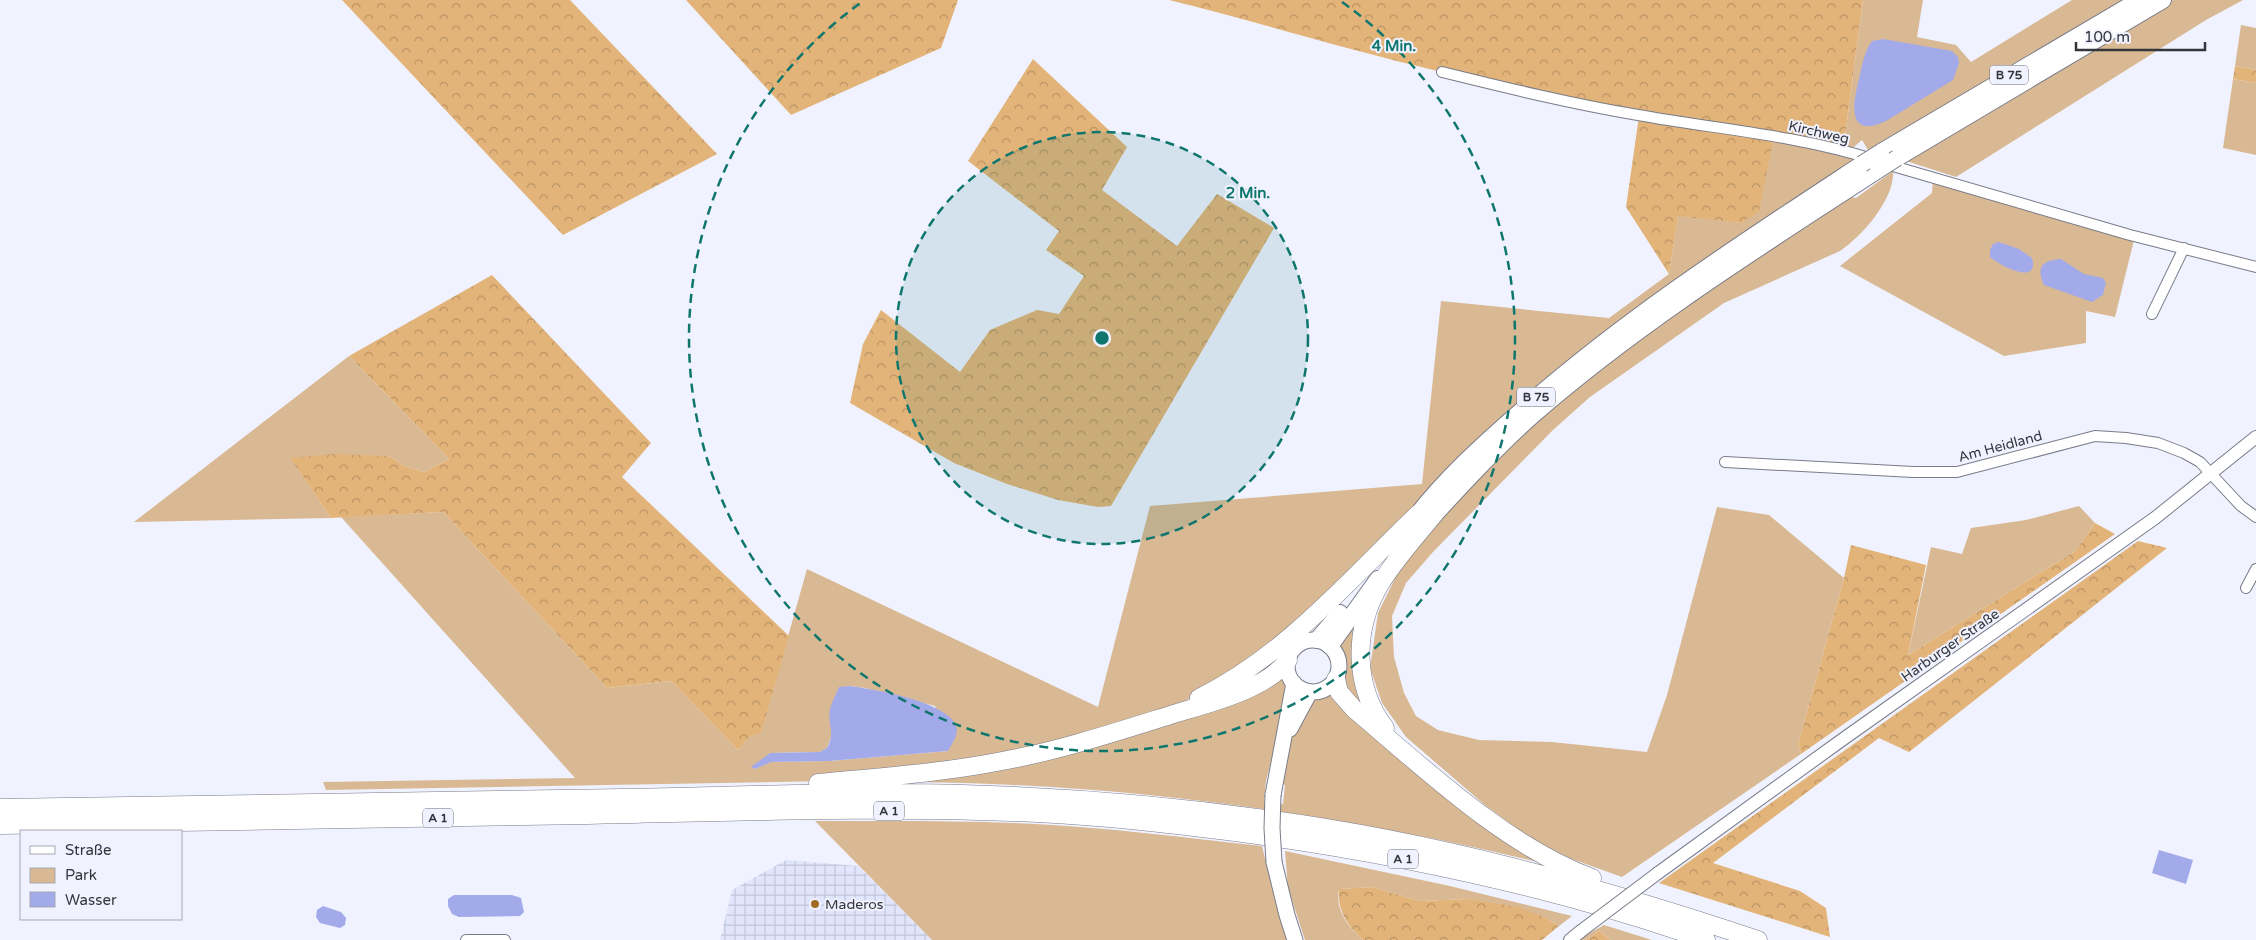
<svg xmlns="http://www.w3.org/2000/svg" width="2256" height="940" viewBox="0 0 2256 940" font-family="'Varela Round',sans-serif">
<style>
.industrial{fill:url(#industrial-grid)}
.green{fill:#d9b994;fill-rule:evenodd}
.forest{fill:url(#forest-crowns)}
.water{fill:#a2aaea}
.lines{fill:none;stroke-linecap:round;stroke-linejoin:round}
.minor-casing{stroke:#797b88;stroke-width:12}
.tertiary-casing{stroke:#797b88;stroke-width:14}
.primary-casing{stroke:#797b88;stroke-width:17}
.trunk-casing{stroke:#797b88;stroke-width:18}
.motorway-casing{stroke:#797b88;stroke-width:19}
.minor{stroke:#fff;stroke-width:10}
.tertiary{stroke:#fff;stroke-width:12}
.primary{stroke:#fff;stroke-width:15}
.trunk{stroke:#fff;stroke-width:16}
.motorway{stroke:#fff;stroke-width:18}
.tertiary-bridge-casing{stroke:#797b88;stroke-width:14;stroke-linecap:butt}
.primary-bridge-casing{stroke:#797b88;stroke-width:17;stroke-linecap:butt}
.trunk-bridge-casing{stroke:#797b88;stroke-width:18;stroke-linecap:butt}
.tertiary-bridge{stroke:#fff;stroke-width:12}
.primary-bridge{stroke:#fff;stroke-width:15}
.trunk-bridge{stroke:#fff;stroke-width:16}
.ring{fill:none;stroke:#0f766e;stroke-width:2.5;stroke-dasharray:9 6}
.poi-dot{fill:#a06c23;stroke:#f0f2ff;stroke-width:2}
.labels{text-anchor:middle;stroke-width:4;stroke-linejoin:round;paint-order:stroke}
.shield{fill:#f0f2ff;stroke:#6d6e76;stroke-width:1}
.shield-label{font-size:12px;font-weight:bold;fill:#35363c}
.street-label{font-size:14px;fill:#35363c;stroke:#f0f2ff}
.poi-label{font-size:14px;fill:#35363c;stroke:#f0f2ff;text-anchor:start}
.centre{fill:#0f766e;stroke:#f0f2ff;stroke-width:2.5}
.ring-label{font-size:15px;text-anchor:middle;font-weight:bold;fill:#0f766e;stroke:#f0f2ff;stroke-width:4;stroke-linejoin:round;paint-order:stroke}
</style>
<defs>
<pattern id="industrial-grid" width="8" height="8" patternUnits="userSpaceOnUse" patternTransform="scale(1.25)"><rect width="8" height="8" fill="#e2e6fd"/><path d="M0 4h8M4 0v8" fill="none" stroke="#c2c6da"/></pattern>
<pattern id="forest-crowns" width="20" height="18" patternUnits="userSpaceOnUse" patternTransform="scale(1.25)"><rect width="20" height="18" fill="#e3b479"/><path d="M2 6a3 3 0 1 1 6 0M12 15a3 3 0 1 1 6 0" fill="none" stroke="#b99364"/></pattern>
</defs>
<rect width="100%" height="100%" fill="#f0f2ff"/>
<path class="industrial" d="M 786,860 L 858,866 L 932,940 L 720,940 L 732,890 Z"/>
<path class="green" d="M 1863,0 L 1923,0 L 1917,37 L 1956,45 L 1971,62 L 2072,0 L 2126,0 L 1868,150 L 1862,140 L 1848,152 L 1843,151 Z
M 2173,0 L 2243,0 L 2206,20 L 1956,177 L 1906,161 L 2014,91 Z
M 2241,25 L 2256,28 L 2256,70 L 2235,66 Z
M 2233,79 L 2256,83 L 2256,155 L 2223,148 Z
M 1773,140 L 1837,152 L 1856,159 L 1751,230 L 1327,597 L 1223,680 L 1185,701 L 1147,717 L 1095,733 L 935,768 L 833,781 L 326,790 L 323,782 L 575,778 L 341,517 L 443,512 L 607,688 L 671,681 L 738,750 L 751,736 L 761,732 L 807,569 L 1098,707 L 1150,506 L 1422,484 L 1441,301 L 1609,318 L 1669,274 L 1678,215 L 1741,223 ZM 849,686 L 865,688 L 935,706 L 948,751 L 829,761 L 770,762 L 755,769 L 770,753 L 820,752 L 827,748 L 833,732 L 830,721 Z
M 1893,171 C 1895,199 1862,236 1840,251 L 1724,303 L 1590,397 L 1553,430 L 1433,552 L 1406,583 L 1392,616 L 1394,657 L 1404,693 L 1416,716 L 1438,730 L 1479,740 L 1552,742 L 1647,752 L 1667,695 L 1717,507 L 1769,515 L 1844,578 L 1798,744 L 1801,754 L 1622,877 L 1569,858 L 1538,844 L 1486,806 L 1406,737 L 1382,703 L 1370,668 L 1378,613 L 1407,554 L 1495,459 L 1547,410 L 1644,334 L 1846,196 L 1856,198 Z
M 1933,178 L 2135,236 L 2115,317 L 2086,311 L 2086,343 L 2004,356 L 1840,266 L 1932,193 Z
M 349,356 L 449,459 L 424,472 L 404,466 L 389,456 L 291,459 L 331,518 L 134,522 Z
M 2079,506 L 2095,523 L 2075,551 L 1908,655 L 1931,547 L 1962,554 L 1971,528 L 2026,520 Z
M 1362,618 L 1373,716 L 1346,695 L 1341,679 L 1344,663 L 1339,648 L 1342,634 Z
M 1282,675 L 1286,677 L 1289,689 L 1266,781 L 1264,801 L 1283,804 L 1285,785 L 1280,783 C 1284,765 1294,707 1310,698 C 1316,695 1325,693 1332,690 L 1554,866 C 1344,814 1130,784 913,782 L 969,774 Z
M 815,821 C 888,821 962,820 1035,824 C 1111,828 1187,838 1262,846 L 1280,918 L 1290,940 L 932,940 Z
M 1285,851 L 1450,886 L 1572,916 L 1559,926 L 1546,918 L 1469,899 L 1419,901 L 1373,887 L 1339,889 C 1335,911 1348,926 1363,940 L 1305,940 L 1288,888 Z
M 1604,925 L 1652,940 L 1611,940 L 1599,931 L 1586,940 L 1577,940 Z"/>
<path class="forest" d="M 342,0 L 570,0 L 717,154 L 563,235 Z
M 686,0 L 958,0 L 941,48 L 791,115 Z
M 1169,0 L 1863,0 L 1843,151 L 1774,136 L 1759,212 L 1741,223 L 1678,216 L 1669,274 L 1626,207 L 1639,116 C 1544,95 1449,76 1355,50 C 1293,34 1232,15 1169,0 Z
M 1033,59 L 1127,147 L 1102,190 L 1177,246 L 1217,194 L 1274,228 L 1111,506 L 1098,507 L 1058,500 L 1007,484 L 954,463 L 850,403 L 863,344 L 881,310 L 960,372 L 990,330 L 1037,310 L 1059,314 L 1084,276 L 1046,250 L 1059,231 L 968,161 Z
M 2235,66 L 2256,70 L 2256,83 L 2233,79 Z
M 492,275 L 651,443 L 622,477 L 789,636 L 761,733 L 751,736 L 738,750 L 671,681 L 607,688 L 443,512 L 331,518 L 290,458 L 334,454 L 389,456 L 404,466 L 424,472 L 449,459 L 349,356 Z
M 2095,523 L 2115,534 L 1801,754 L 1798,744 L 1844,578 L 1851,545 L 1926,565 L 1908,655 L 2075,551 Z
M 2138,541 L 2167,548 L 1909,752 L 1879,738 L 1713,863 L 1800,891 L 1826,908 L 1830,937 L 1659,883 Z
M 1373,887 L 1419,901 L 1469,899 L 1518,907 L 1546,918 L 1559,926 L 1542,940 L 1363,940 C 1347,925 1337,911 1339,889 Z
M 1599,931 L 1611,940 L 1586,940 Z"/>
<path class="water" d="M 1883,39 L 1952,51 L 1958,57 L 1959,63 L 1953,80 L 1886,121 C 1846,140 1853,103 1859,79 C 1862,66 1864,52 1872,41 Z
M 1999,242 L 2019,249 L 2032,258 C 2040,287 1999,265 1990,257 L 1990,250 L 1993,244 Z
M 2061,259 L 2084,274 L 2103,278 L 2106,283 L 2103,295 L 2092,302 L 2044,285 C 2035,266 2044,260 2061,259 Z
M 849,686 C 873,689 953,702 957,729 C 957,737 952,744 948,751 L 829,761 L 771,762 L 755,769 L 751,767 L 770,753 L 820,752 L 827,748 C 836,732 827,725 830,709 C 832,702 836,694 839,687 Z
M 2159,850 L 2193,860 L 2186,884 L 2152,873 Z
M 454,895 L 512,895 L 521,898 L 524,912 L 520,916 L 459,917 L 452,914 L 448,906 L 448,899 Z
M 323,906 L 341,912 L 346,918 L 345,925 L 340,928 L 320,923 L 316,917 L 317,910 Z"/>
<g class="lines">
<defs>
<path id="minor" d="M 1442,72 C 1507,88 1572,104 1638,115 C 1716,129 1796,135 1872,159
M 1886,164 L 2130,235 L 2256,267
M 2152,314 L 2184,248
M 1725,462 L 1913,472 L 1957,472 L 2095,436 L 2126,438 L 2158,443 L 2184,453 L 2200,462 L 2241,506 L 2256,517
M 2246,588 L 2256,569
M 466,940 L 505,940"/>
<path id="tertiary" d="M 1658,873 L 1839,742 L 2155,518 L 2256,437
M 1570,940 L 1581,931"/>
<path id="primary" d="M1287 666a26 26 0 1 1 52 0a26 26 0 1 1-52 0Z
M 1290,729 L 1310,692
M 1273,795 L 1294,683
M 1274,862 L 1287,915 L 1295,940"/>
<path id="trunk" d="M 1881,152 L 2139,0
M 1897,158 L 2163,0
M 1411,523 C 1442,481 1483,444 1522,410 C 1627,317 1745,241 1862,164
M 1427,523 C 1461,486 1496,448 1533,415 C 1640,322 1760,247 1878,170
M 1317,640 L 1340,613
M 1330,646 L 1378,579"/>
<path id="motorway" d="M 1336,679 L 1339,692 L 1354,709 C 1424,768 1504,845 1592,878
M 1199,698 C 1285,656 1350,579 1418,514
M 1385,728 C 1354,687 1353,631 1379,586 C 1394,560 1416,537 1435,513
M 818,783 C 879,777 942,773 1002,761 C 1062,750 1119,731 1177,713 C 1210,703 1267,689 1288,660
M 0,808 C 208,804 416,801 624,798 C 737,796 850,791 963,794 C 1064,797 1165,805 1265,819 C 1433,841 1597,886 1758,940
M 0,825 C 196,822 392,818 588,815 C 737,812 887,806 1037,813 C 1103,816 1169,824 1235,832 C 1394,853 1554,887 1706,940"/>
</defs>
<use href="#minor" class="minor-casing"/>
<use href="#tertiary" class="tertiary-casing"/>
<use href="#primary" class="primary-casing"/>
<use href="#trunk" class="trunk-casing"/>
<use href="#motorway" class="motorway-casing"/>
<use href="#minor" class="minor"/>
<use href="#tertiary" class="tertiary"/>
<use href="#primary" class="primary"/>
<use href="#trunk" class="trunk"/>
<use href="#motorway" class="motorway"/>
<defs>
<path id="tertiary-bridge" d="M 1581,931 L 1658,873"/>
<path id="primary-bridge" d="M 1273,795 L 1272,828 L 1274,862"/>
<path id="trunk-bridge" d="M 1862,164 L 1881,152
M 1878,170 L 1897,158"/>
</defs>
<use href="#tertiary-bridge" class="tertiary-bridge-casing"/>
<use href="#primary-bridge" class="primary-bridge-casing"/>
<use href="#trunk-bridge" class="trunk-bridge-casing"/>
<use href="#tertiary-bridge" class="tertiary-bridge"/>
<use href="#primary-bridge" class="primary-bridge"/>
<use href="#trunk-bridge" class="trunk-bridge"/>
</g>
<circle cx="1102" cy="338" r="206" fill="#0f766e" fill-opacity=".12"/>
<g class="ring">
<circle cx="1102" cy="338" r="206"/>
<path d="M1342 2A413 413 0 1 1 862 2"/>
</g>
<circle class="poi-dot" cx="815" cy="904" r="5"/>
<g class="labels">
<g class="shield">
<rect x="1990" y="65.5" width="38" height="19" rx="4"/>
<rect x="1517" y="387.5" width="38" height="19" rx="4"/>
<rect x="874" y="801.5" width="30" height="19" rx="4"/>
<rect x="423" y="808.5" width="30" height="19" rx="4"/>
<rect x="1388" y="849.5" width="30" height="19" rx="4"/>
</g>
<g class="shield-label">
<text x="2009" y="79">B 75</text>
<text x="1536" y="401">B 75</text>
<text x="889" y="815">A 1</text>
<text x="438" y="822">A 1</text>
<text x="1403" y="863">A 1</text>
</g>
<g class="street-label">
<text transform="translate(1819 132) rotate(13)" y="5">Kirchweg</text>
<text transform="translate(2000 446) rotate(-15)" y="5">Am Heidland</text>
<text transform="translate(1950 645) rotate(-35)" y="5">Harburger Straße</text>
</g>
<g class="poi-label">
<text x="825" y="909">Maderos</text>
</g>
</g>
<circle cx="1102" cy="338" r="8" class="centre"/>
<g class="ring-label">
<text x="1394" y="51">4 Min.</text>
<text x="1248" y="198">2 Min.</text>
</g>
<rect x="20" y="830" width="162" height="90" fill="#f0f2ff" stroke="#a5a7b1"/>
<rect x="30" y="846" width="25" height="8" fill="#ffffff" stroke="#a5a7b1"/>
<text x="65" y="855" font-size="15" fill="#35363c">Straße</text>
<rect x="30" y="868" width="25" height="15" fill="#d9b994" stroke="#a5a7b1"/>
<text x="65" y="880" font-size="15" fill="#35363c">Park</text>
<rect x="30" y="892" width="25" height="15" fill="#a2aaea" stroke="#a5a7b1"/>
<text x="65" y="905" font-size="15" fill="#35363c">Wasser</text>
<path d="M2076 42v8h129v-8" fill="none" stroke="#35363c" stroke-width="2.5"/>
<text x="2084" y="42" font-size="15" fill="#35363c" stroke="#f0f2ff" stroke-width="4" paint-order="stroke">100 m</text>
</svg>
